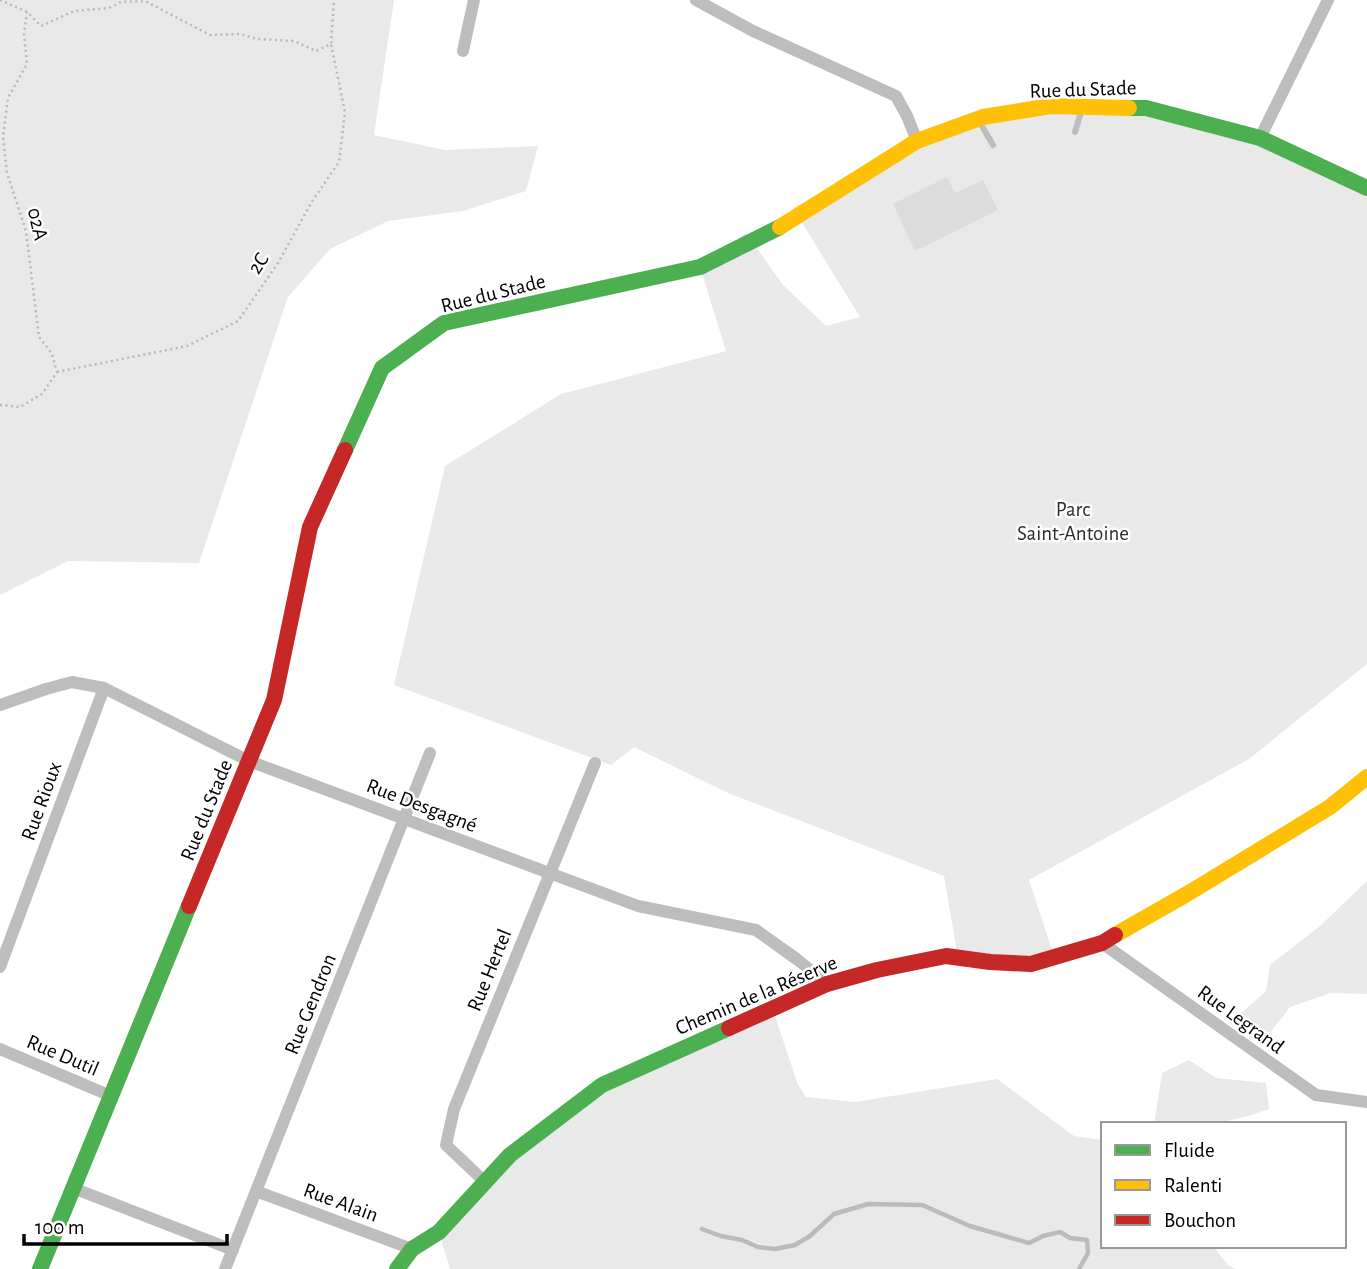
<svg xmlns="http://www.w3.org/2000/svg" width="1367" height="1269" viewBox="0 0 1367 1269" font-family="'Alegreya Sans',sans-serif">
<style>
.green{fill:#e9e9e9}
.lines{fill:none;stroke-linecap:round;stroke-linejoin:round}
.stream{stroke:#bbb;stroke-width:4.5}
.building{fill:#dcdcdc}
.path{stroke:#b8b8b8;stroke-width:2.5;stroke-dasharray:2 3.5;stroke-linecap:butt}
.lane{stroke:#bdbdbd;stroke-width:6}
.street{stroke:#bdbdbd;stroke-width:12}
.fast{stroke:#4caf50;stroke-width:16}
.slow{stroke:#ffc107;stroke-width:16}
.jam{stroke:#c62828;stroke-width:16}
.labels{text-anchor:middle;stroke-width:5;stroke-linejoin:round;paint-order:stroke}
.street-label{font-size:21px;fill:#000;stroke:#fff}
.park-label{font-size:21px;fill:#2e2e2e;stroke:#fff}
</style>
<rect width="100%" height="100%" fill="#fff"/>
<path class="green" d="M 0,0 L 394,0 L 374,135 L 445,150 L 538,146 L 526,191 L 463,211 L 388,221 L 330,249 L 288,297 L 199,563 L 68,561 L 0,595 Z
M 988,112 L 1203,116 L 1367,192 L 1367,664 L 1249,759 L 1029,880 L 1055,959 L 958,958 L 944,876 L 728,793 L 634,747 L 611,765 L 394,685 L 445,466 L 561,394 L 726,351 L 700,267 L 746,233 L 783,285 L 826,326 L 860,317 L 793,208 Z
M 1367,881 L 1367,994 L 1331,993 L 1290,1007 L 1270,1033 L 1238,1016 L 1266,991 L 1270,965 L 1320,926 Z
M 771,1004 L 798,1085 L 806,1097 L 855,1102 L 997,1079 L 1074,1136 L 1103,1140 L 1103,1246 L 1213,1246 L 1228,1265 L 1236,1269 L 450,1269 L 437,1226 L 601,1085 Z
M 1189,1060 L 1216,1078 L 1266,1083 L 1269,1109 L 1252,1115 L 1216,1124 L 1154,1124 L 1162,1073 Z"/>
<g class="lines">
<path class="stream" d="M 702,1229 L 721,1236 L 742,1240 L 758,1247 L 775,1249 L 795,1245 L 810,1236 L 834,1214 L 868,1204 L 922,1205 L 970,1226 L 1029,1243 L 1043,1236 L 1060,1232 L 1070,1238 L 1087,1240 L 1088,1253 L 1079,1269"/>
</g>
<path class="building" d="M 947,177 L 955,193 L 983,180 L 998,210 L 915,251 L 893,204 Z"/>
<g class="lines">
<path class="path" d="M 0,0 L 27,12 L 41,26 L 74,11 L 109,8 L 121,2 L 145,1 L 210,35 L 239,34 L 258,39 L 294,41 L 316,51 L 331,44 L 334,0
M 57,372 L 187,346 L 238,321 L 278,263 L 311,203 L 339,162 L 345,112 L 331,44
M 0,405 L 20,407 L 42,394 L 57,372 L 52,354 L 39,337 L 26,231 L 7,173 L 3,137 L 8,98 L 27,64 L 24,34 L 27,12"/>
<path class="lane" d="M 979,121 L 993,145
M 1075,132 L 1082,109"/>
<path class="street" d="M 696,0 L 753,31 L 896,96 L 907,116 L 917,141
M 463,51 L 474,0
M 1260,138 L 1328,0
M 0,705 L 46,689 L 72,682 L 104,688 L 249,761 L 638,906 L 756,930 L 798,960 L 827,984
M 1102,943 L 1316,1095 L 1367,1102
M 0,967 L 104,688
M 0,1049 L 111,1096
M 485,1182 L 446,1145 L 454,1109 L 595,763
M 73,1188 L 233,1250
M 256,1191 L 412,1249
M 225,1269 L 430,753"/>
<path class="fast" d="M 1129,108 L 1146,108 L 1260,138 L 1367,188
M 345,450 L 382,368 L 444,323 L 700,267 L 780,227
M 40,1269 L 189,906
M 397,1269 L 412,1249 L 439,1232 L 510,1155 L 602,1085 L 729,1028"/>
<path class="slow" d="M 780,227 L 917,141 L 983,117 L 1051,106 L 1129,108
M 1115,935 L 1187,894 L 1330,807 L 1367,777"/>
<path class="jam" d="M 189,906 L 274,700 L 310,527 L 345,450
M 729,1028 L 827,984 L 877,970 L 946,956 L 990,962 L 1031,964 L 1102,943 L 1115,935"/>
</g>
<g class="labels">
<g class="street-label">
<text transform="translate(1083 89) rotate(-2)" y="7">Rue du Stade</text>
<text transform="translate(38 224) rotate(77)" y="7">02A</text>
<text transform="translate(258 263) rotate(-57)" y="7">2C</text>
<text transform="translate(493 293) rotate(-14)" y="7">Rue du Stade</text>
<text transform="translate(41 801) rotate(-70)" y="7">Rue Rioux</text>
<text transform="translate(422 805) rotate(21)" y="7">Rue Desgagné</text>
<text transform="translate(206 810) rotate(-68)" y="7">Rue du Stade</text>
<text transform="translate(489 970) rotate(-68)" y="7">Rue Hertel</text>
<text transform="translate(756 995) rotate(-23)" y="7">Chemin de la Réserve</text>
<text transform="translate(310 1004) rotate(-68)" y="7">Rue Gendron</text>
<text transform="translate(1241 1019) rotate(36)" y="7">Rue Legrand</text>
<text transform="translate(63 1055) rotate(23)" y="7">Rue Dutil</text>
<text transform="translate(341 1202) rotate(20)" y="7">Rue Alain</text>
</g>
<g class="park-label">
<text x="1073" y="516">Parc<tspan x="1073" dy="24">Saint-Antoine</tspan></text>
</g>
</g>
<rect x="1101" y="1122" width="245" height="126" fill="#ffffff" stroke="#999999" stroke-width="2"/>
<rect x="1115" y="1145" width="35" height="10" fill="#4caf50" stroke="#999999" stroke-width="2"/>
<text x="1164" y="1157" font-size="21" fill="#000000">Fluide</text>
<rect x="1115" y="1180" width="35" height="10" fill="#ffc107" stroke="#999999" stroke-width="2"/>
<text x="1164" y="1192" font-size="21" fill="#000000">Ralenti</text>
<rect x="1115" y="1215" width="35" height="10" fill="#c62828" stroke="#999999" stroke-width="2"/>
<text x="1164" y="1227" font-size="21" fill="#000000">Bouchon</text>
<path d="M24 1234v10h203v-10" fill="none" stroke="#000000" stroke-width="3.5"/>
<text x="35" y="1234" font-size="21" fill="#000000" stroke="#ffffff" stroke-width="5" paint-order="stroke">100 m</text>
</svg>
